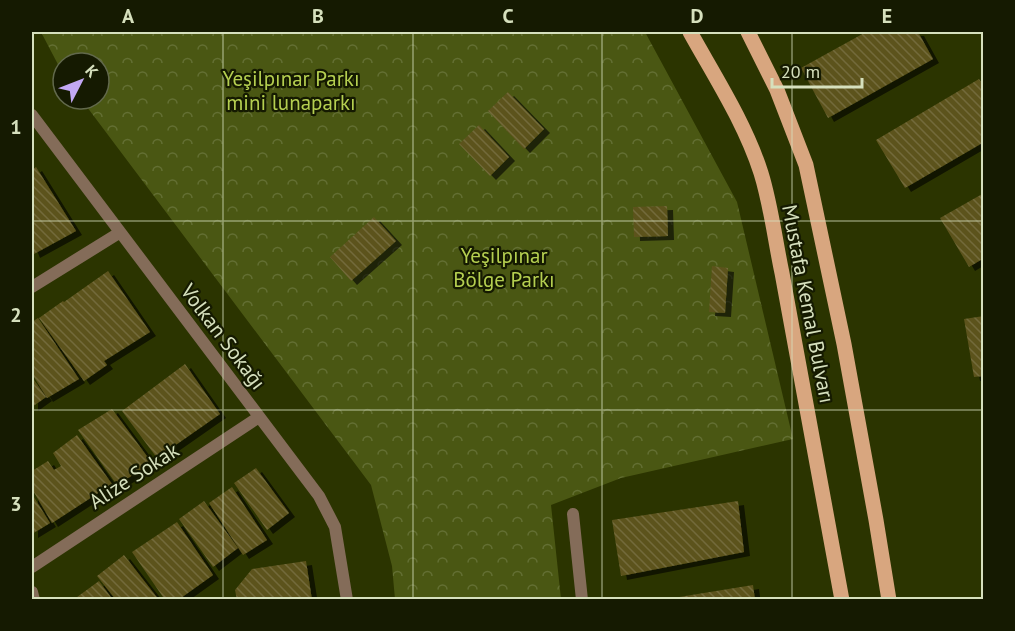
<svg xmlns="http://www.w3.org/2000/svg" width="1015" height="631" viewBox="0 0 1015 631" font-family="'PT Sans',sans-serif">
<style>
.park{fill:url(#park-crowns)}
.building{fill:url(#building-back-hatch);filter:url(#shadow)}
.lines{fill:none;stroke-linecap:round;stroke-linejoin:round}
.service{stroke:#846c59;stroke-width:12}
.minor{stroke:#846c59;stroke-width:12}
.primary{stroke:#d8a67f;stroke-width:15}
.grid{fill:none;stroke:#d6e0bd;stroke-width:1.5;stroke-opacity:0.55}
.labels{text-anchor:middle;stroke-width:4.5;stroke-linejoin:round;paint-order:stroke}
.park-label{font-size:21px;fill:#b5cf50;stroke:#151a01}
.street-label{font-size:21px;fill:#d6e0bd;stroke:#151a01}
.neatline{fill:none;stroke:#d6e0bd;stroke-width:2}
.grid-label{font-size:20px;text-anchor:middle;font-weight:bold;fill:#d6e0bd}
</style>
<defs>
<pattern id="park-crowns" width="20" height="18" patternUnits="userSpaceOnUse" patternTransform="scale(1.5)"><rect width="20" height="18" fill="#4a5713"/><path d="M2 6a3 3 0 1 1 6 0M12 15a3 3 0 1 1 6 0" fill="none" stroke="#636f33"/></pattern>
<pattern id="building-back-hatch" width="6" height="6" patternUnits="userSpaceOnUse" patternTransform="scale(1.5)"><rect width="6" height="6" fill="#5c531c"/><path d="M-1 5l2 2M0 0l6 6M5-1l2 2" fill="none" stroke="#736b3b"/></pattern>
<filter id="shadow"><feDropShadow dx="6" dy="4" stdDeviation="0" flood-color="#0009"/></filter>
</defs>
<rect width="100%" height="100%" fill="#2b3400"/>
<path class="park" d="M 41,32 L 645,32 L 737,202 L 793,439 L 621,478 L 551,505 L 561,599 L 395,599 L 392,566 L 371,485 L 81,99 L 99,99 L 99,63 L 63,63 L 63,74 Z"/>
<path class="building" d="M 866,32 L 918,32 L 933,59 L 828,118 L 801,68 Z
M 979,79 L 984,86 L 984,142 L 905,188 L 876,140 Z
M 508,92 L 544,129 L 524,149 L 488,111 Z
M 479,125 L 509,157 L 490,176 L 459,144 Z
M 36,167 L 76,231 L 34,254 L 32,249 L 32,170 Z
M 984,193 L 984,258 L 969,267 L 940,218 Z
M 667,206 L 668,236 L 634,237 L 633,207 Z
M 374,217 L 396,241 L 351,281 L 330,257 Z
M 712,266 L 728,268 L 725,313 L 709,312 Z
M 108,271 L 150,332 L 104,361 L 107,365 L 84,381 L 39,318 L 63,301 L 64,302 Z
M 984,316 L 984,376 L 974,377 L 964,319 Z
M 38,318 L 79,379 L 47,398 L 32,374 L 32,322 Z
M 185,364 L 220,414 L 157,458 L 122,411 Z
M 32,377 L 46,397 L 32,407 Z
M 112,409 L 152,463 L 117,485 L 78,430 Z
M 77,435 L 112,484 L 52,523 L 32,489 L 32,471 L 48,461 L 54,470 L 61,466 L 53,453 Z
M 256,468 L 289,513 L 267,530 L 234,483 Z
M 232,487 L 267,540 L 243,555 L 209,503 Z
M 32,494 L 50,523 L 32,534 Z
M 204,501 L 238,548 L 213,567 L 179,519 Z
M 738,501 L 744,552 L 621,576 L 612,520 Z
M 177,522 L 213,575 L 178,600 L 165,600 L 132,552 Z
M 124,555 L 159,600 L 116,600 L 97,576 Z
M 306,561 L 312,600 L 237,600 L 235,590 L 252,569 Z
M 99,581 L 113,600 L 73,600 Z
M 753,585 L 755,600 L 673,600 L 673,598 Z"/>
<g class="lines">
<path class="service" d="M 573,514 L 582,600"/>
<path class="minor" d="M 32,115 L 319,496 L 335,527 L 347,600
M 32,287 L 119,233
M 32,567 L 259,417
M 32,592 L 34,600"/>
<path class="primary" d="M 690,32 C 715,77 745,123 761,173 C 771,205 775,240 782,273 L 842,600
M 748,32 L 777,90 L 806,165 L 844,344 L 876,520 L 889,600"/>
</g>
<path class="grid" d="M 223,32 L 223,600M 413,32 L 413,600M 602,32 L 602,600M 792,32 L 792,600M 32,221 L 984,221M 32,410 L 984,410"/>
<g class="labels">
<g class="park-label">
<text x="291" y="86">Yeşilpınar Parkı<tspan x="291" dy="24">mini lunaparkı</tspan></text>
<text x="504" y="263">Yeşilpınar<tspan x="504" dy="24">Bölge Parkı</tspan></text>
</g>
<g class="street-label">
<text transform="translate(808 304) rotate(79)" y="7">Mustafa Kemal Bulvarı</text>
<text transform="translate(223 337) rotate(53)" y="7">Volkan Sokağı</text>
<text transform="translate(134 476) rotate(-33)" y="7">Alize Sokak</text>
</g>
</g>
<rect width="1015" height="631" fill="none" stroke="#151a01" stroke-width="66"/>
<g transform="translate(81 81) rotate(48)"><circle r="28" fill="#151a01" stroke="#62694c" stroke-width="1.5"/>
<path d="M0-4.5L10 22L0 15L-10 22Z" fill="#c2a8f3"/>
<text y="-9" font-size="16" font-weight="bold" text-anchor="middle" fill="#d6e0bd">K</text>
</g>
<path d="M772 78v9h90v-9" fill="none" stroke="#d6e0bd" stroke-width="3"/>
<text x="781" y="78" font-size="18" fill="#d6e0bd" stroke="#151a01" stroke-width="4.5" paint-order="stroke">20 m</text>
<rect x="33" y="33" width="949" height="565" class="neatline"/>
<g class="grid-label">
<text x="128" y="23">A</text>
<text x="318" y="23">B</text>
<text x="508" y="23">C</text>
<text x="697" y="23">D</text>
<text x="887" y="23">E</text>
<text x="16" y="134">1</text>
<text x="16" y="322">2</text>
<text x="16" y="511">3</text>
</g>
</svg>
